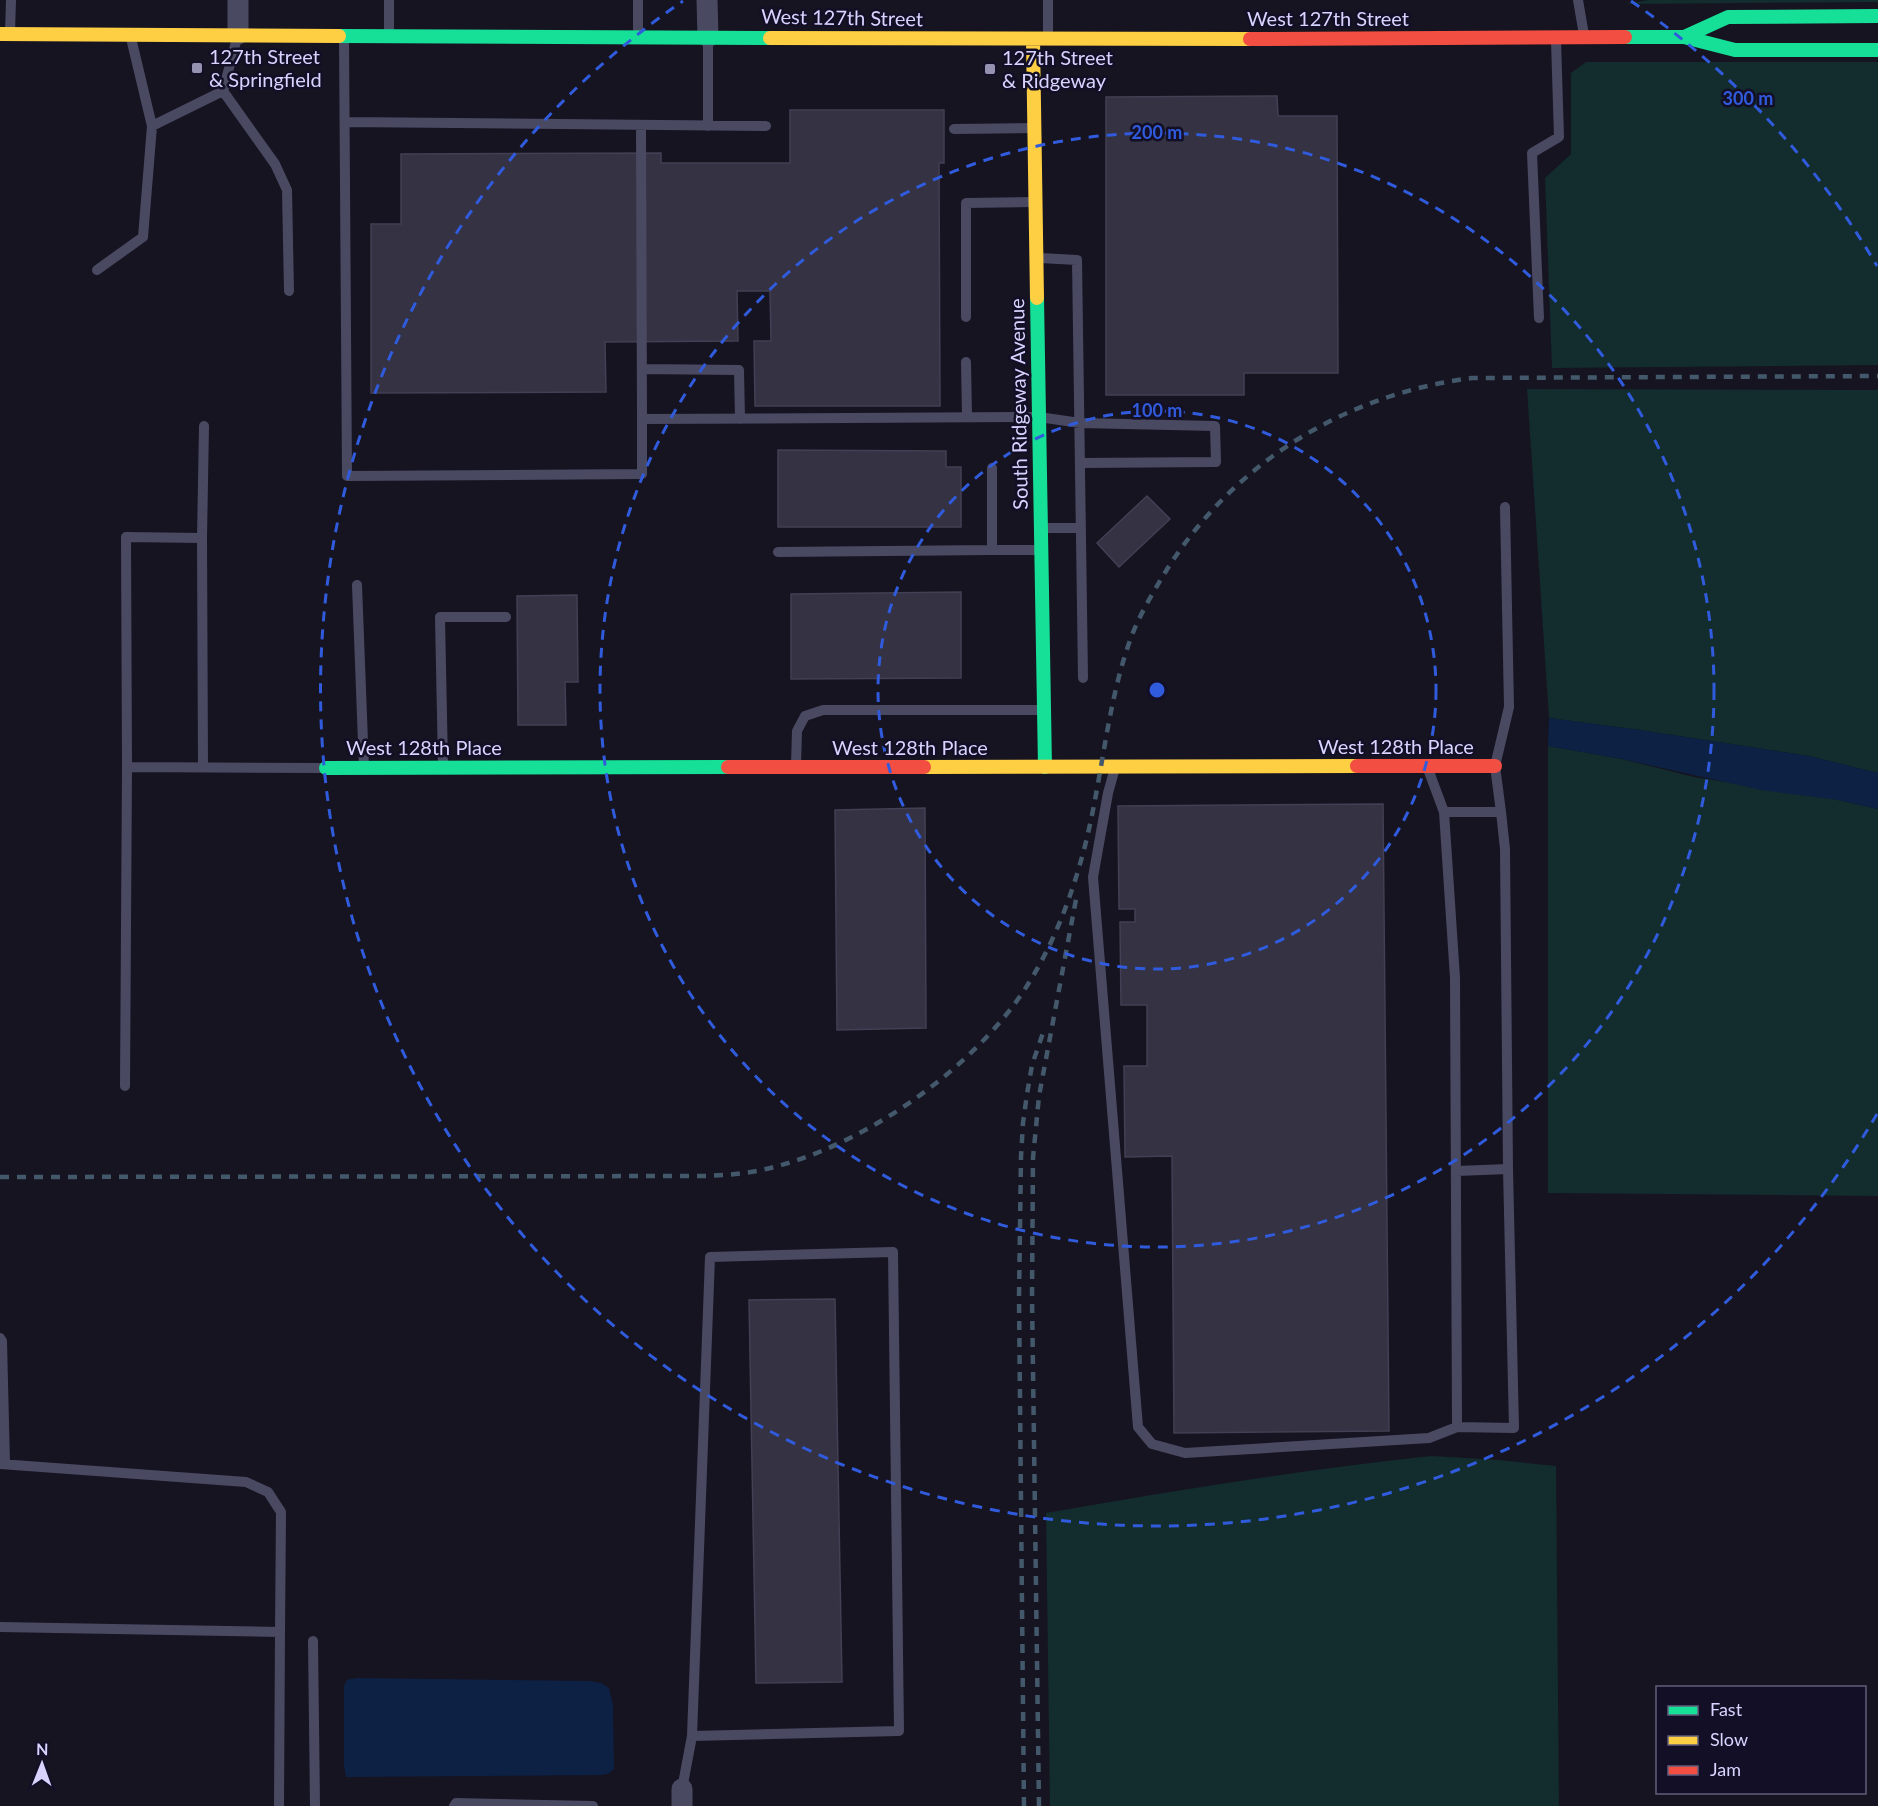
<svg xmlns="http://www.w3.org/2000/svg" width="1878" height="1806" viewBox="0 0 1878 1806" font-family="Lato,sans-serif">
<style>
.green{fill:#132c2d}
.water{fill:#0d2144}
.building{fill:#343243;stroke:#433f54;stroke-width:1.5}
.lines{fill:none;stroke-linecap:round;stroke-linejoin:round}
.lane{stroke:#4a4962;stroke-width:10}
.street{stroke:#4a4962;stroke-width:21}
.fast{stroke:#16e098;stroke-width:14}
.slow{stroke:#ffcf43;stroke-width:14}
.jam{stroke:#f24e42;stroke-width:14}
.rail{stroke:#43596b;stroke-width:4.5;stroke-dasharray:9 8;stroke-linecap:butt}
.ring{fill:none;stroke:#305bdc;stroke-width:3;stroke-dasharray:10 8}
.poi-dot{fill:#9591b1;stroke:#130f26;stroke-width:2}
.labels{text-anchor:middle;stroke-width:5;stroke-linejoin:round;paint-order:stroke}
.street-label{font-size:20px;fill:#d9d4ff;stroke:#130f26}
.poi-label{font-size:20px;fill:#d9d4ff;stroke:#130f26;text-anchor:start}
.centre{fill:#305bdc;stroke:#130f26;stroke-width:3}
.ring-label{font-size:18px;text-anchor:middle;font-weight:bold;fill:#305bdc;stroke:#130f26;stroke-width:5;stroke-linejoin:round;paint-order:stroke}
</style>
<rect width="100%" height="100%" fill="#161421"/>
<path class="green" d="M 1649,0 L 1878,0 L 1878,2 L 1625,4 Z
M 1586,62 L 1878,62 L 1878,365 L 1552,368 L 1545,178 L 1571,154 L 1571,73 Z
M 1527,389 L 1878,390 L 1878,773 L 1809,756 L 1640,730 L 1549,718 Z
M 1548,746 L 1622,759 L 1694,777 L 1838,800 L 1878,809 L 1878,1196 L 1548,1193 Z
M 1431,1456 L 1499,1460 L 1556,1466 L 1559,1806 L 1050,1806 L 1046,1513 C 1174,1490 1302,1470 1431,1456 Z"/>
<path class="water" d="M 1549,718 L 1640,730 L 1809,756 L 1878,773 L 1878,809 L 1838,800 L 1761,790 L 1622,759 L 1548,746 Z
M 356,1678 L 590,1681 L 601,1683 L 609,1688 L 613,1705 L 614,1769 L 608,1774 L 600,1775 L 346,1777 L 344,1765 L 344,1686 L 347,1680 Z"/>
<path class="building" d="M 1277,96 L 1278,116 L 1337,116 L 1338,373 L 1244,373 L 1244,395 L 1106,395 L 1106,97 Z
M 790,110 L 944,110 L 944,163 L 939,163 L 940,406 L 755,406 L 754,341 L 771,341 L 770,291 L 737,291 L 738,341 L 605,342 L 606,392 L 371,393 L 371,224 L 401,224 L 401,154 L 661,153 L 661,163 L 790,163 Z
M 778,450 L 946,451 L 946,467 L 961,467 L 961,527 L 778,527 Z
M 1147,496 L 1170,519 L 1119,567 L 1097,543 Z
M 961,592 L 961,678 L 791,679 L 791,594 Z
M 577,595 L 578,682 L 565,682 L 566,725 L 518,725 L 517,596 Z
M 1383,804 L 1389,1431 L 1174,1433 L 1172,1156 L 1125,1157 L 1124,1066 L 1147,1066 L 1147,1005 L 1121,1005 L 1120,922 L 1135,922 L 1135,909 L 1119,909 L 1118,806 Z
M 925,808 L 926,1028 L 837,1030 L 835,810 Z
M 835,1299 L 842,1682 L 756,1683 L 749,1300 Z"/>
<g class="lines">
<path class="lane" d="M 638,0 L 638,36
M 1048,0 L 1048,40
M 1578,0 L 1584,35
M 10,33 L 11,0
M 389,35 L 389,0
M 131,38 L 152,126 L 223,91 L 237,38
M 344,38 L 347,476 L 642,474 L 642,419
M 708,40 L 708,126
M 223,91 L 275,164 L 287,190 L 289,291
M 346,122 L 766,126
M 641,125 L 642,419 L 1039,417 L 1080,423 L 1215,426 L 1216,462 L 1080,463
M 954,129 L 1034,128
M 1040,258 L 1077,260 L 1083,678
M 97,270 L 143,237 L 152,126
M 966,317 L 966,203 L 1035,202
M 1539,318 L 1532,153 L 1559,137 L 1556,41
M 966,362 L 967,417
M 642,369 L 739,370 L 740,419
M 992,468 L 992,550 L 1041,550
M 1044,528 L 1081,528
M 202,538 L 204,426
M 778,552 L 992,550
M 357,585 L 364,768
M 443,765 L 440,617 L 506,617
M 796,765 L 797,731 L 805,716 L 823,710 L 1043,710
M 127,767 L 126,537 L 202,538 L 203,767
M 1115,768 L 1108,793 L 1093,877 L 1138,1427 L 1152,1444 L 1185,1453 L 1429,1438 L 1457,1427 L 1514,1428 L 1508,1169 L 1505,849 L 1501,812
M 1428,769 L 1444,812 L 1501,812 L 1495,766 L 1509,707 L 1505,507
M 1444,812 L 1455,978 L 1457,1427
M 125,1086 L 127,767 L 323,768
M 1457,1171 L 1508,1169
M 0,1338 L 2,1341 L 5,1464
M 0,1464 L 246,1482 L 268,1492 L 281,1512 L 280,1632
M 0,1627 L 280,1632 L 279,1806
M 313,1641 L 315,1806
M 682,1789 L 692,1736 L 710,1257 L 893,1252 L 899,1731 L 692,1736
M 454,1806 L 456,1803 L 593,1806"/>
<path class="street" d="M 707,0 L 708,37
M 238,34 L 238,0
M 682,1789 L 682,1806"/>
<path class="fast" d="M 339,36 L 770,38
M 1625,37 L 1684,37 L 1735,50 L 1878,50
M 1684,37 L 1728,17 L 1878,16
M 1037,298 L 1045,767
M 326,768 L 728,767"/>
<path class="slow" d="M 0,34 L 339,36
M 770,38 L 1250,39
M 1033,40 L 1037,298
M 924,767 L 1357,766"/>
<path class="jam" d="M 1250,39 L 1625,37
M 1357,766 L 1495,766
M 728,767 L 924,767"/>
<path class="rail" d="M 0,1177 L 706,1176 C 726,1175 746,1174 766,1169 C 857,1148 957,1080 1013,1006 C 1044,965 1066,913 1080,864 C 1102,790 1105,706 1132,635 C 1141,612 1154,591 1166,571 C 1234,462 1346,394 1472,378 L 1878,376
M 1024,1806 L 1019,1298 L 1021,1157 L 1023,1123 L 1027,1094 L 1032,1065 L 1045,1027
M 1039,1806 L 1032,1297 L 1033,1158 L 1039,1096 L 1077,894"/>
</g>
<g class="ring">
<circle cx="1157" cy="690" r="279"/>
<circle cx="1157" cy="690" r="557"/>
<path d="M1877 1114A836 836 0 1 1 683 1M1631 1A836 836 0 0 1 1877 266"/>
</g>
<g class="poi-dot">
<rect x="191" y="62" width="12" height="12" rx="3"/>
<rect x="984" y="63" width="12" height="12" rx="3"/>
</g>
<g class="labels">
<g class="street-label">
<text transform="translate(842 18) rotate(1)" y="7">West 127th Street</text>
<text x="1328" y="26">West 127th Street</text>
<text transform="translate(1019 404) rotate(-91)" y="7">South Ridgeway Avenue</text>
<text x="1396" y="754">West 128th Place</text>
<text x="424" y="755">West 128th Place</text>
<text x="910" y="755">West 128th Place</text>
</g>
<g class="poi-label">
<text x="209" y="64">127th Street<tspan x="209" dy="23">&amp; Springfield</tspan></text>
<text x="1002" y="65">127th Street<tspan x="1002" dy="23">&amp; Ridgeway</tspan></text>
</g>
</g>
<circle cx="1157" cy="690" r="9" class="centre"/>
<g class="ring-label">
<text x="1748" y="105">300 m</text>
<text x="1157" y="139">200 m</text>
<text x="1157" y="417">100 m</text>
</g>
<rect x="1656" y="1686" width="210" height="108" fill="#130f26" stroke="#625e7d" stroke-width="1.5"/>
<rect x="1668" y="1706" width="30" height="9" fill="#16e098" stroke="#625e7d" stroke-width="1.5"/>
<text x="1710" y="1716" font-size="18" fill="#d9d4ff">Fast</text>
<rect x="1668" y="1736" width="30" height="9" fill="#ffcf43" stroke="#625e7d" stroke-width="1.5"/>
<text x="1710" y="1746" font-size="18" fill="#d9d4ff">Slow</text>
<rect x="1668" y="1766" width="30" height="9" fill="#f24e42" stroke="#625e7d" stroke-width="1.5"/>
<text x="1710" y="1776" font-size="18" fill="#d9d4ff">Jam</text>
<g transform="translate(42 1764) rotate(1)" stroke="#130f26" stroke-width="4.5" paint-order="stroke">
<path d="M0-4.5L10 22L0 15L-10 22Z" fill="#d9d4ff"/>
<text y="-9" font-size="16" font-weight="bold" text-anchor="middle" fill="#d9d4ff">N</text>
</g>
</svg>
